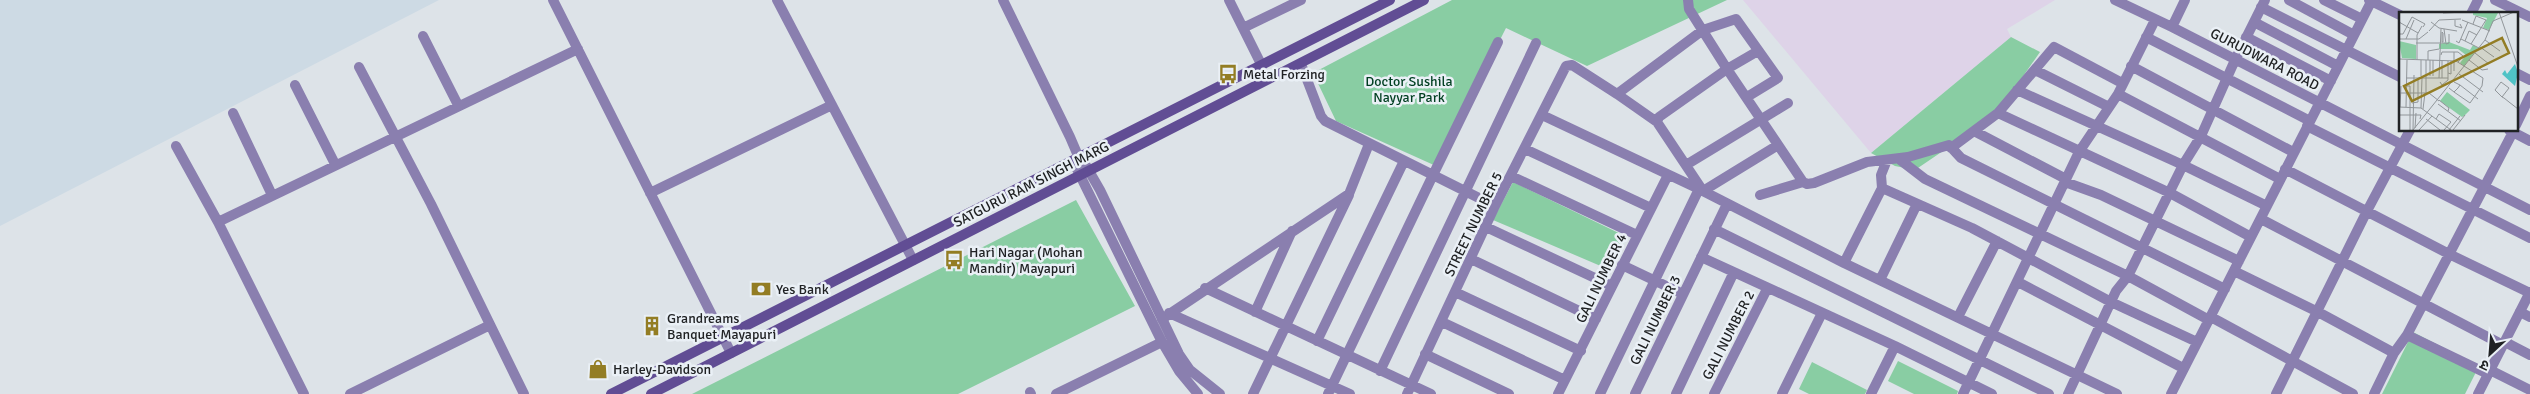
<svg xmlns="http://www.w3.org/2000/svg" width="2530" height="394" viewBox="0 0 2530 394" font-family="Signika,'Noto Sans Devanagari',sans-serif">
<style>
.built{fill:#cddae4}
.education{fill:#ded3e8}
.green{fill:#89cda3}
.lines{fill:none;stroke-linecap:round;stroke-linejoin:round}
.minor{stroke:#8a7faf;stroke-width:10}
.tertiary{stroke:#8a7faf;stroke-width:10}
.secondary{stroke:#614d94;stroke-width:10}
.labels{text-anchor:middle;stroke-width:5;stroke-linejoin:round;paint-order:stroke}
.street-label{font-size:14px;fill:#202224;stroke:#eaf0f6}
.poi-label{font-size:14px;fill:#202224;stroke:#eaf0f6;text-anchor:start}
.park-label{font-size:14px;fill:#003f21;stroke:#eaf0f6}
.inset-road{fill:none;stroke:#91969a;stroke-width:1}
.view{fill:#937d24;fill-opacity:0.15;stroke:#937d24;stroke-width:2.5}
.inset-edge{fill:none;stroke:#202224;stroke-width:2.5}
</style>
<rect width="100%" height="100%" fill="#dde3e8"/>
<path class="built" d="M 0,0 L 439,0 L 0,226 Z"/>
<path class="education" d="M 1743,0 L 2055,0 L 2007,29 L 2011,37 L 1871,153 Z"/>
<path class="green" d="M 1452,0 L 1727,0 L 1587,66 L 1506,28 L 1436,166 L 1336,121 L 1313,73 Z
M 2011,37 L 2040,52 L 1996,115 L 1915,170 L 1895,166 L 1871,153 Z
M 1513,182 L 1627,237 L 1610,270 L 1493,220 Z
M 1076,200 L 1135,306 L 958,394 L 692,394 Z
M 2413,332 L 2479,366 L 2465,394 L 2382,394 Z
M 1898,361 L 1958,391 L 1957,394 L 1914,394 L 1888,381 Z
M 1812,362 L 1867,390 L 1865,394 L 1809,394 L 1799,389 Z"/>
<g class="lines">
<path class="minor" d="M 553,0 L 731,353
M 777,0 L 913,260
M 1003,0 L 1070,137 L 1079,158
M 1229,0 L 1262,66
M 1688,0 L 1689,9 L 1727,69 L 1659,117 L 1657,122 L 1703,191 L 1778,145
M 2115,0 L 2172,27 L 2530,210
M 2289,0 L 2354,35
M 2324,0 L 2362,19
M 2369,0 L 2400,15
M 2495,0 L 2530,17
M 2261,7 L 2400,77
M 2471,14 L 2478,0
M 2254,22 L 2338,66
M 2172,27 L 2185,0
M 1243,28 L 1301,0
M 423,36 L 458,105
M 2146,37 L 2310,121
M 2246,37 L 2331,81
M 1758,51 L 1727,69 L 1803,182 L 1807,184 L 1814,183 L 1867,162 L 1908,157 L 1949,145 L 1961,158 L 2225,289
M 1301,64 L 1321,116 L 1325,121 L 1433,175 L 1498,42
M 2131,66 L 2293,152
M 359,67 L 431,204 L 524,394
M 2035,70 L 2109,107
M 2516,73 L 2530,80
M 295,85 L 335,164
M 2017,90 L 2183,165 L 2267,206
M 1617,94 L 1657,122
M 2118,94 L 2280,179
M 233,113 L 272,195
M 1998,113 L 2170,193 L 2251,237
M 1542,115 L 1699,189 L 1844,263 L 2117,394
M 2516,125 L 2530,96
M 2307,126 L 2530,238
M 2509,130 L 2530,141
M 1974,131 L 2066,179
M 176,146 L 218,222 L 304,394
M 1951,148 L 1998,113 L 2054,47 L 2122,83
M 1525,149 L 1651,208
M 1899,159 L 1925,179 L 2128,276 L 2209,320
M 1686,165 L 1788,103
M 2285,169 L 2449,254 L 2530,293
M 1511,176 L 1637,235
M 2065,182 L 2101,195 L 2239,261
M 1882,188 L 1881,175 L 1887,160
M 650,193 L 832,105
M 1760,195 L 1803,182
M 2261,219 L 2503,345
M 218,222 L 578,49
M 1486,227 L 1612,286
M 1714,229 L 2049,394
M 1701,257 L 1895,346 L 1992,394
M 1471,259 L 1596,319
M 1844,263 L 1882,188 L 1972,228 L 2111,302 L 2197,342
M 1622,265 L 1683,294
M 2234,271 L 2318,312 L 2394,353
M 1880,280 L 1917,204
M 2018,282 L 2183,368
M 1205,288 L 1431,394
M 1455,292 L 1581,351
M 1255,312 L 1292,231
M 2520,312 L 2530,317
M 1169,313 L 1350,394
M 1958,317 L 1997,241
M 2211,317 L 2353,394
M 1162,319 L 1349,194 L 1369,144
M 1442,322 L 1565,380
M 1317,341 L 1404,161
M 2505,342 L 2530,355
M 1425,354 L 1509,394
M 2490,370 L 2530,390
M 1380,371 L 1536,43
M 2488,374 L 2407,335 L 2514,130
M 1030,392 L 1031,394
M 350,394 L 490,325
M 1056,394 L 1162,342
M 1253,394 L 1349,195
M 1328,394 L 1433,175 L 1495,206
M 1407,394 L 1495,206 L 1566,66 L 1572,65 L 1617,94 L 1703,30 L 1736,19 L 1778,78 L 1747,97
M 1558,394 L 1668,175
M 1600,394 L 1699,189
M 1635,394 L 1727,204
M 1676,394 L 1733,274
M 1714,394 L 1767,289
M 1782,394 L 1822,313
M 1871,394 L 1895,346
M 1963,394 L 2079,152 L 2118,94 L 2155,20
M 2068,394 L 2116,291 L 2128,276 L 2183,165 L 2201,136 L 2235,60 L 2265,0
M 2171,394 L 2372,0
M 2276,394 L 2367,211 L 2410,130
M 2374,394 L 2394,353 L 2407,335"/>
<path class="tertiary" d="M 1081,157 L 1100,190 L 1179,354 L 1190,370 L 1220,394
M 1073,161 L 1162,342 L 1179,371 L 1198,394
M 2478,394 L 2530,292"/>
<path class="secondary" d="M 611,394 L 1390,0
M 651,394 L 1424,0"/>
</g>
<defs>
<symbol id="bus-bare" viewBox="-9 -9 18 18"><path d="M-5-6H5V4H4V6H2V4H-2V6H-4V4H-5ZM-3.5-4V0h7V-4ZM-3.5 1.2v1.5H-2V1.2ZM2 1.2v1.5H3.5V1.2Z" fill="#937d24" stroke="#eaf0f6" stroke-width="2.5" paint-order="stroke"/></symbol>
<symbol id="bank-bare" viewBox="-9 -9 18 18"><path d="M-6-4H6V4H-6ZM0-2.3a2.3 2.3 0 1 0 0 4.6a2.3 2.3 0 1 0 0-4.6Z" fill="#937d24" stroke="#eaf0f6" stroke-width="2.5" paint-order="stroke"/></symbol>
<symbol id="building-bare" viewBox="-9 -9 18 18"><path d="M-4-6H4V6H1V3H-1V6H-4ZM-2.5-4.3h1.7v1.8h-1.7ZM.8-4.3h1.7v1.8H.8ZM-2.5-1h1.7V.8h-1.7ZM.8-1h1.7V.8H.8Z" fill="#937d24" stroke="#eaf0f6" stroke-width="2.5" paint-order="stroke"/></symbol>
<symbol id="shop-bare" viewBox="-9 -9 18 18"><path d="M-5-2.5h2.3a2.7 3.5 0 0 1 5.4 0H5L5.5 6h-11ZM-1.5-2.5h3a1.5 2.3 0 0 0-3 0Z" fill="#937d24" stroke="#eaf0f6" stroke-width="2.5" paint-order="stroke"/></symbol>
</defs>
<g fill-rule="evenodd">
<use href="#bus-bare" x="1214" y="60" width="28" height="28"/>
<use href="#bus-bare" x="940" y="246" width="28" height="28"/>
<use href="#bank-bare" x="747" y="275" width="28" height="28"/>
<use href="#building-bare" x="638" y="312" width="28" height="28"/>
<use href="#shop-bare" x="584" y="355" width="28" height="28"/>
</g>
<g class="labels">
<g class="street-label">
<text transform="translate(2265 59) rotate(27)" y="5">GURUDWARA ROAD</text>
<text transform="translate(1031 184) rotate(-27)" y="5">SATGURU RAM SINGH MARG</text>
<text transform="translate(1473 224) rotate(-64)" y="5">STREET NUMBER 5</text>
<text transform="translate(1601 278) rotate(-64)" y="5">GALI NUMBER 4</text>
<text transform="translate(1655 320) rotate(-64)" y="5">GALI NUMBER 3</text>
<text transform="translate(1728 335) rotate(-63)" y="5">GALI NUMBER 2</text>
</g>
<g class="poi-label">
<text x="1243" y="79">Metal Forzing</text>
<text x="969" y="257">Hari Nagar (Mohan<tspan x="969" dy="16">Mandir) Mayapuri</tspan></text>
<text x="776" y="294">Yes Bank</text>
<text x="667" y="323">Grandreams<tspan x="667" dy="16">Banquet Mayapuri</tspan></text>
<text x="613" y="374">Harley-Davidson</text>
</g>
<g class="park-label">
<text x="1409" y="86">Doctor Sushila<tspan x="1409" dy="16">Nayyar Park</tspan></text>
</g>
</g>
<g transform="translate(2399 12)">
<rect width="119" height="119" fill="#dde3e8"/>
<path d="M 74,0 L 99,0 L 99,1 L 90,18 L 84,16 L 88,6 L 74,3 ZM 0,29 L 17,33 L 17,47 L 3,46 ZM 50,30 L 71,38 L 74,33 L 79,36 L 65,54 L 61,51 L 67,43 L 59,37 L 40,37 L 40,32 ZM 48,80 L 71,98 L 66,103 L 63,105 L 41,89 Z" fill="#89cda3"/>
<path d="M 116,52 L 119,61 L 116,74 L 103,62 L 106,58 L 108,62 Z" fill="#50c3c6"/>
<path class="inset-road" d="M 100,0 L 119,55M 44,1 L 67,0M 56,8 L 56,14 L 63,16 L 61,12M 63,8 L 91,19M 0,10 L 19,21M 32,10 L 40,16 L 58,19M 45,17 L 47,32 L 50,31 L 50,22M 30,19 L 40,8 L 62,7M 43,20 L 44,21 L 44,30 L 43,30 ZM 0,22 L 4,22 L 13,5 L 26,12 L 24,15M 0,27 L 20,27 L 29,20M 7,27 L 15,8M 62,27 L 80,36M 86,28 L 101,39M 57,29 L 60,31 L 69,10M 66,29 L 70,19 L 78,23M 17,31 L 46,31M 72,32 L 87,8 L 77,4 L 74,12M 81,35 L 95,45M 76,41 L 90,52M 42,43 L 43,40 L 59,40 L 64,44 L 59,50M 0,47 L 57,49 L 84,66 L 83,74 L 71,91 L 55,80M 18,48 L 18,23 L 23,14M 29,48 L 29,39 L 40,37M 34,48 L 34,64M 70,48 L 83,58 L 89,57M 55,59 L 55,40M 49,61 L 52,62 L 52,49M 60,62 L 84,80M 22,64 L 22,48M 31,64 L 31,48M 7,66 L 49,66M 40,66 L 42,17M 43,66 L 43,49M 41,70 L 43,73 L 49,68 L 49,49M 61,73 L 79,87M 7,74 L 11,74 L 11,118M 50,76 L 55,80 L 59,76 L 61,73 L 55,70M 0,81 L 30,81 L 40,89M 27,81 L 27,48M 103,85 L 110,76 L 102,70 L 96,78 L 103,85 L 105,86 L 110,90 L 119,97M 40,88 L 50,96 L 49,99M 13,91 L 19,90 L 19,66M 39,92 L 62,109M 0,95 L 22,96 L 52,118M 1,95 L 2,74M 7,95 L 8,48M 22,96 L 23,66M 24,97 L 26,81M 0,103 L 22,103 L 21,107M 27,107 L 41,118M 37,107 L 40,102 L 52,110 L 45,118M 16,116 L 17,101M 14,118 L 15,63M 14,118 L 86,28 L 94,9 L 115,0M 20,118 L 33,104M 50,118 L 61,104M 54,118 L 66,103"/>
<path class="view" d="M 103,26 L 110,41 L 13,89 L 5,74 Z"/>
<rect width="119" height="119" class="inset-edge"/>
</g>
<g transform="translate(2490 354) rotate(206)" stroke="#eaf0f6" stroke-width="4" paint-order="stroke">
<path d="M0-4L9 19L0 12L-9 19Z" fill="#202224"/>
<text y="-8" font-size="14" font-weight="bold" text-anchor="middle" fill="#202224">उ</text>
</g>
</svg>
